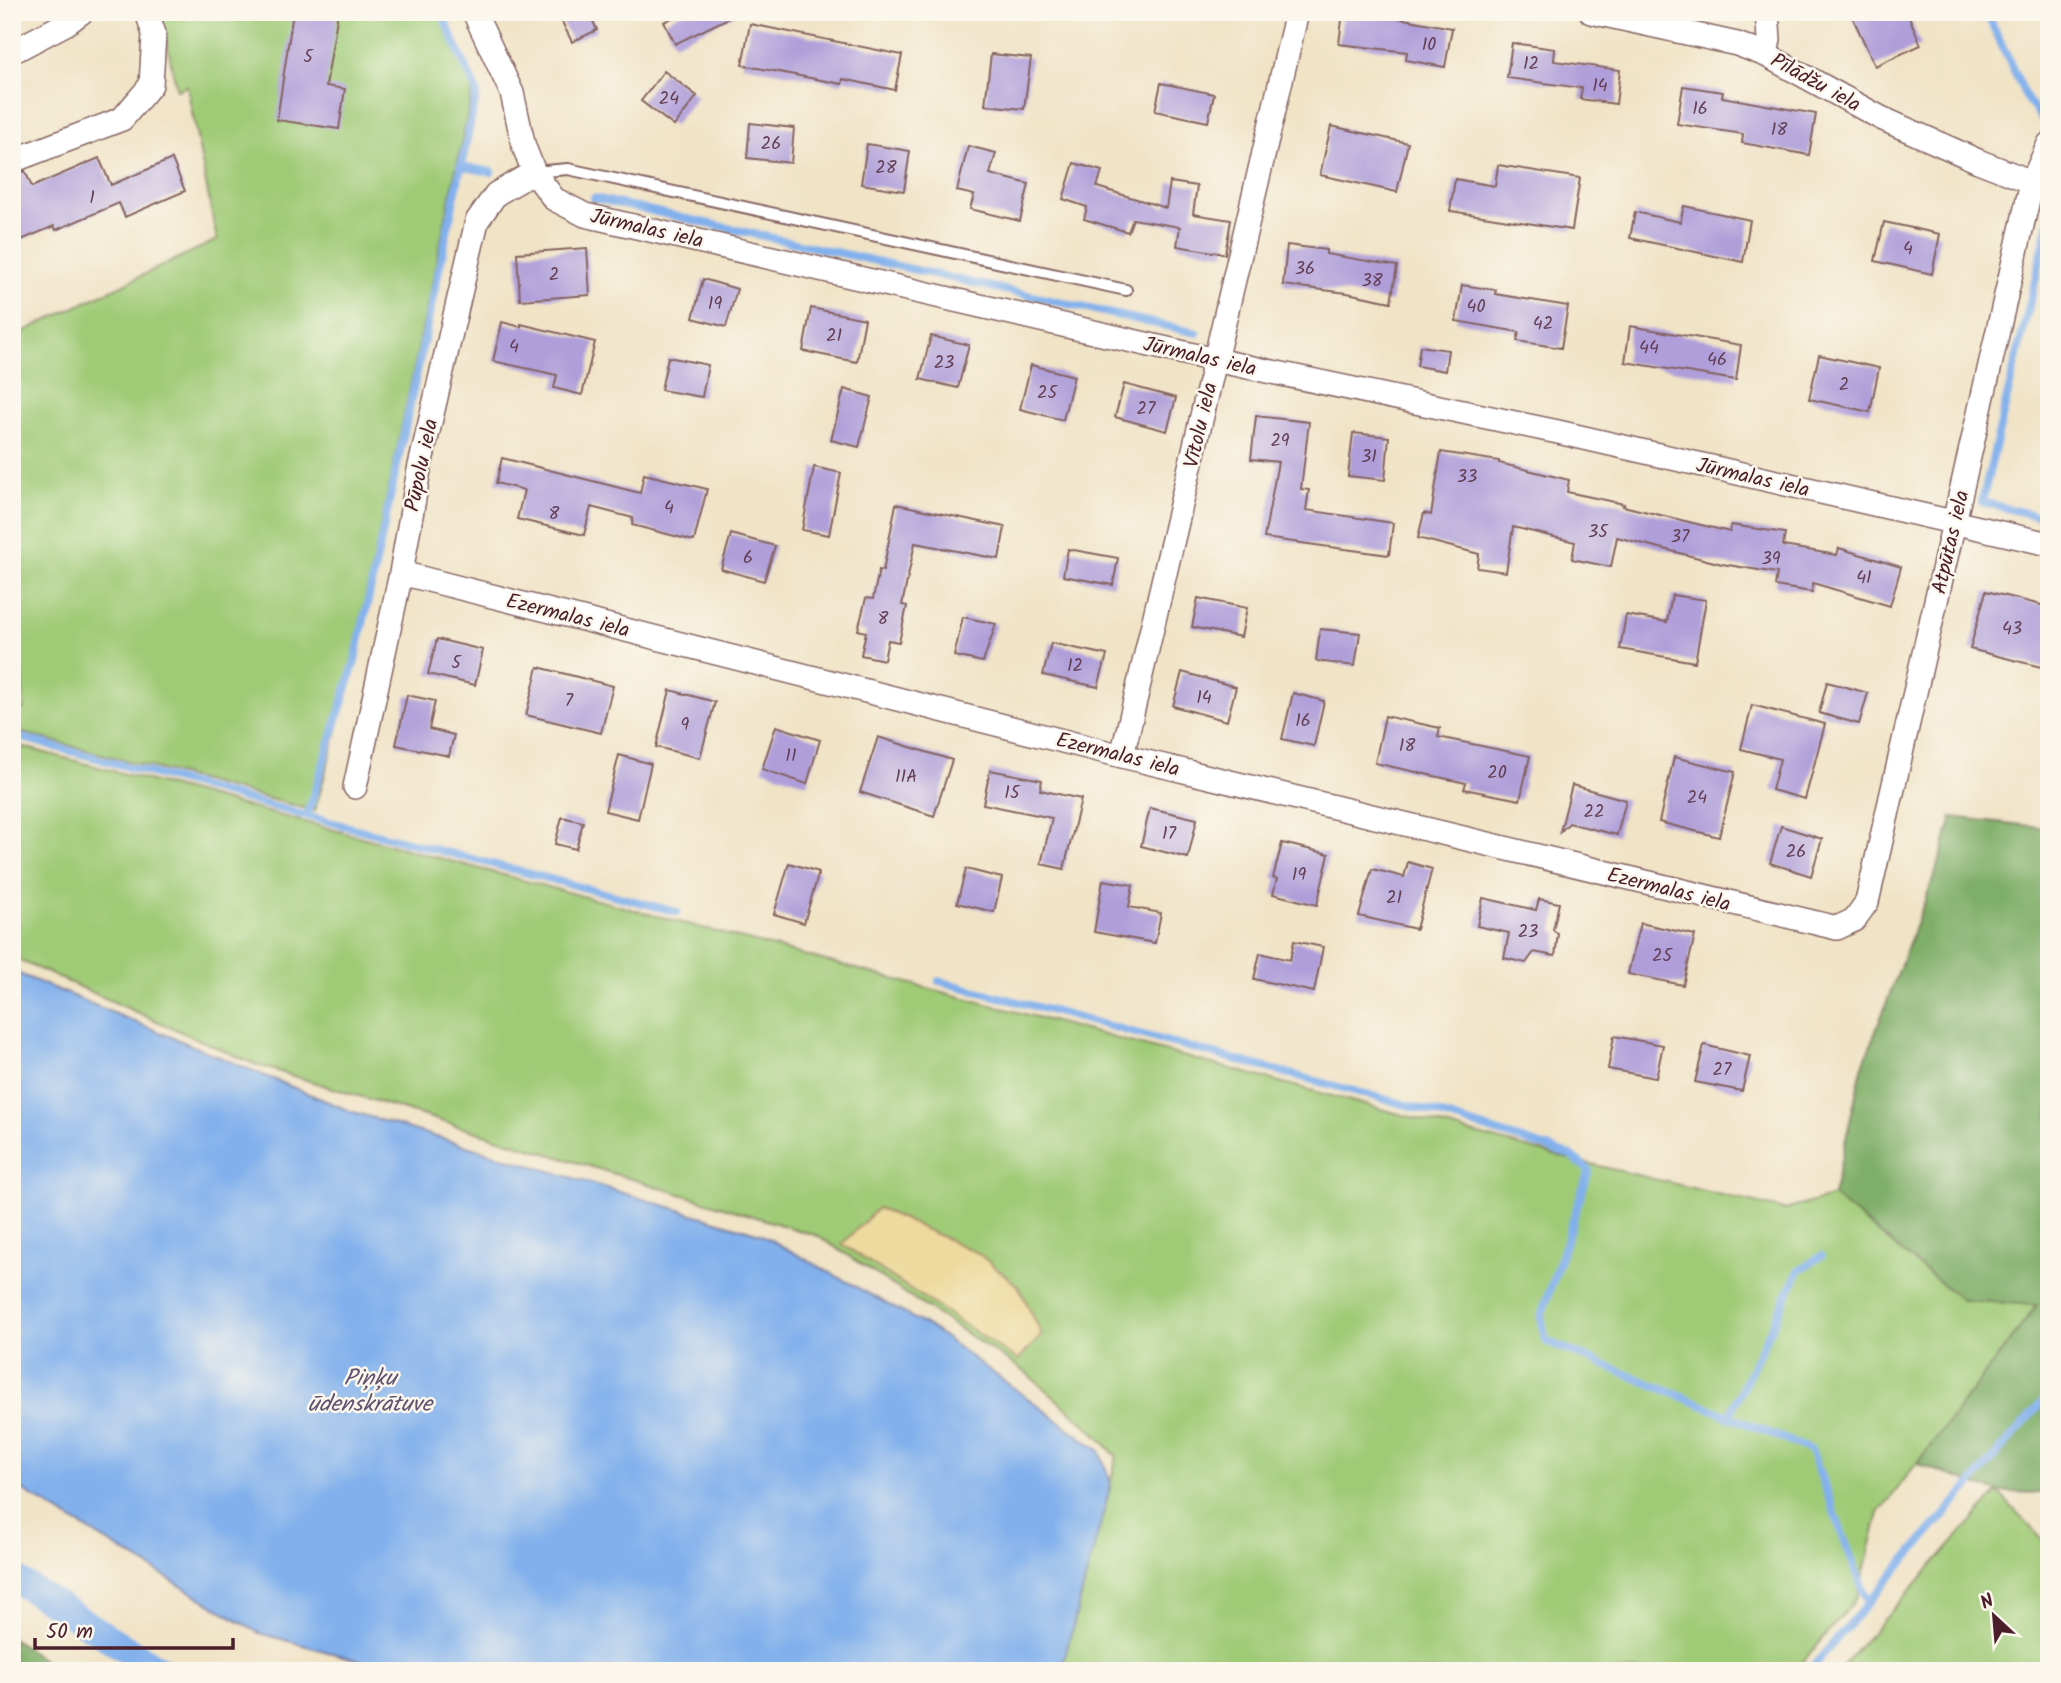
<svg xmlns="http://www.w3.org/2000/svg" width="2061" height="1683" viewBox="0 0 2061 1683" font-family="Kalam,sans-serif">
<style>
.green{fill:#9fca76;stroke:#747450;stroke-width:2}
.forest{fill:#7fae67;stroke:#646649;stroke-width:2}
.sand{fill:#eeda9e;stroke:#9c7c64;stroke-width:2}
.water{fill:#81b0ec;stroke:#66688c;stroke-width:2}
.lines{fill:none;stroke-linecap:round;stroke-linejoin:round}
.stream{stroke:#81b0ec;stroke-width:8}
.canal{stroke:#81b0ec;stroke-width:28}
.building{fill:#af9ed9}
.service-casing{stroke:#846461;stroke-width:14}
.minor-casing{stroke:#846461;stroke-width:26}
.service{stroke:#fff;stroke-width:10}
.minor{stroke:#fff;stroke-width:23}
.labels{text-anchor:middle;stroke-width:5;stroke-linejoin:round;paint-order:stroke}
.number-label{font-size:18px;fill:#633f56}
.street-label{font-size:21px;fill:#4a1f2b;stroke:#fbf7ec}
.water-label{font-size:23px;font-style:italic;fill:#5d526f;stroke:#fbf7ec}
</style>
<rect width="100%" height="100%" fill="#fbf7ec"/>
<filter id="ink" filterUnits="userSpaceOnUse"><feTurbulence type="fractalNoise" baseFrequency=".0143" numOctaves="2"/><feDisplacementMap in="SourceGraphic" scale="14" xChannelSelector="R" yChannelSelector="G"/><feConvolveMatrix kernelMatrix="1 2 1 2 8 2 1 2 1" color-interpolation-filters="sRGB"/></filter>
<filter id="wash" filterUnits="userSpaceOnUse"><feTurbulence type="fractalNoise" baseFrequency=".00686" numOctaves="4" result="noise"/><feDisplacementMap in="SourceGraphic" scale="28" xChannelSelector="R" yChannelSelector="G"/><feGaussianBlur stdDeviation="1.57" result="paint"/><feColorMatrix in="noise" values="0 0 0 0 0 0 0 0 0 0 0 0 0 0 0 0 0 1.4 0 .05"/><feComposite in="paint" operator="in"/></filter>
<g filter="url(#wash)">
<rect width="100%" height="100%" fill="#f0e3c6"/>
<path class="green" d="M 160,12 L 440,12 L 473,89 L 340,719 L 315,811 L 12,730 L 12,707 L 24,709 L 18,626 L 12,612 L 12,337 L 217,240 L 187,86 L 177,90 Z
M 12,744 L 1561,1157 L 1785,1210 L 1833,1196 L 1962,1300 L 2037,1305 L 1879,1513 L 1857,1598 L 1795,1671 L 1058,1671 L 1117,1457 L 1093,1431 L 1025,1372 L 818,1236 L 254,1064 L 12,957 Z
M 1998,1492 L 2049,1547 L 2049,1671 L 1838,1671 Z"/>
<path class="forest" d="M 1952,817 L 2049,828 L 2049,1493 L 1998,1492 L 1917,1464 L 2037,1305 L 1962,1300 L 1833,1196 L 1862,1068 L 1939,863 Z
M 12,1638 L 59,1671 L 12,1671 Z"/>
<path class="sand" d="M 878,1208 L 978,1253 L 1019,1287 L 1042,1335 L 1018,1360 L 842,1244 Z"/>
<path class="water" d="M 12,971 L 350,1111 L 760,1234 L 933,1329 L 1100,1451 L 1111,1484 L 1061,1671 L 398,1671 L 259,1633 L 12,1484 Z"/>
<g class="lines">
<path class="stream" d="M 1986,12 L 2028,101 L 2045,122
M 460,166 L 491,172
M 594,198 L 1197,333
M 2049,222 L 1982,502 L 2049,519
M 12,735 L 307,816 L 677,912
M 307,816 L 355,661 L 477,92 L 441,12
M 939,981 L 1433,1112 L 1570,1155 L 1589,1170 L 1541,1317 L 1546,1341 L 1811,1450 L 1868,1603
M 1728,1418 L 1799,1270 L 1821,1256
M 1809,1671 L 2049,1394"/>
<path class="canal" d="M 12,1577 L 161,1671"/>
</g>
<g id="blocks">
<path class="building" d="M 293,12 L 338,12 L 326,86 L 345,89 L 339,129 L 277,120 Z
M 557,12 L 589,12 L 597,30 L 572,42 Z
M 683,12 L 741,12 L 675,44 L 664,22 Z
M 1343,12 L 1382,15 L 1452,28 L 1445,67 L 1406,60 L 1407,52 L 1339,44 Z
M 1850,12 L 1907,12 L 1921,45 L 1875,66 Z
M 750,24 L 902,55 L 895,90 L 843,79 L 842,84 L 742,65 Z
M 1512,43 L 1555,49 L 1554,61 L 1620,70 L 1616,104 L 1580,99 L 1582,88 L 1507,78 Z
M 991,54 L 1031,58 L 1024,109 L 985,105 Z
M 664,71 L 697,96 L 674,126 L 641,101 Z
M 1161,83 L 1214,94 L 1208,122 L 1155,111 Z
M 1683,86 L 1723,92 L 1722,97 L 1816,114 L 1809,155 L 1742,143 L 1743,134 L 1677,124 Z
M 750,123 L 794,128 L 791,163 L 747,158 Z
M 1331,126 L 1408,143 L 1397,192 L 1320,175 Z
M 867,144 L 910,151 L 904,191 L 861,184 Z
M 968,146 L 996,153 L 990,174 L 1029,184 L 1020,221 L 970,209 L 974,195 L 957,191 Z
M 99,158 L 111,185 L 172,159 L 185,191 L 125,217 L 119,203 L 56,230 L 54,226 L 12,244 L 12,175 L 25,171 L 32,187 Z
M 1074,163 L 1102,171 L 1097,187 L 1166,208 L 1170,182 L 1197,186 L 1193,214 L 1231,220 L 1225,254 L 1177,246 L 1180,227 L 1133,219 L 1128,232 L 1084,219 L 1087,207 L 1063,199 Z
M 1498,165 L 1580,178 L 1572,230 L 1450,211 L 1455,179 L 1495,186 Z
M 1684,206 L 1750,220 L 1743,262 L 1630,238 L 1635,212 L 1680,222 Z
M 1884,222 L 1940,234 L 1932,274 L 1875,261 Z
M 1287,245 L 1326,250 L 1326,254 L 1397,266 L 1391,302 L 1347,293 L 1283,285 Z
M 587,248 L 590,295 L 520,300 L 517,253 Z
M 703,279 L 737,289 L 726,327 L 693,318 Z
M 1462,285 L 1496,290 L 1495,294 L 1568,306 L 1561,348 L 1517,341 L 1519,332 L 1456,321 Z
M 811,308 L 865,319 L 857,362 L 803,351 Z
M 502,322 L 521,327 L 521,324 L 595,342 L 582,395 L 554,388 L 557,375 L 493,361 Z
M 1630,326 L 1741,345 L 1736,380 L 1625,362 Z
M 931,336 L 969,345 L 958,388 L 920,379 Z
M 1420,346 L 1448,350 L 1445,371 L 1417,366 Z
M 1819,355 L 1879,368 L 1870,412 L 1809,399 Z
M 668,357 L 708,365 L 702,397 L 661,390 Z
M 1031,365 L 1074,376 L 1063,420 L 1020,409 Z
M 1124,384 L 1176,398 L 1167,431 L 1115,417 Z
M 844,389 L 872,397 L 859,447 L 831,440 Z
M 1256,416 L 1309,422 L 1301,489 L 1309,490 L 1306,510 L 1393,523 L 1389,555 L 1264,538 L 1278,462 L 1251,459 Z
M 1353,433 L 1389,437 L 1385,480 L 1348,476 Z
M 1441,452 L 1499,461 L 1499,463 L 1569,480 L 1567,492 L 1624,504 L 1623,506 L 1730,532 L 1731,525 L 1785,533 L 1783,546 L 1837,555 L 1839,548 L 1901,567 L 1890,606 L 1813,583 L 1812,592 L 1775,586 L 1777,573 L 1722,564 L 1617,537 L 1611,567 L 1572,559 L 1575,542 L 1513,527 L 1506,572 L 1477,568 L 1479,554 L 1418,538 L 1424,513 L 1431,515 Z
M 502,458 L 640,493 L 644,474 L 707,489 L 694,541 L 632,525 L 633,518 L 591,507 L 584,535 L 517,519 L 524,490 L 496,483 Z
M 814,467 L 841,473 L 829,535 L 802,530 Z
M 896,504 L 1005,527 L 999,559 L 915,543 L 902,605 L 907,606 L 899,642 L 888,640 L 884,660 L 861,655 L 866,632 L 858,630 L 866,598 L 873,599 L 879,570 L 883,571 Z
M 731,534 L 775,546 L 764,581 L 721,569 Z
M 1068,549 L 1118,558 L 1113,585 L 1063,576 Z
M 1986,591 L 2049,607 L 2049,669 L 1970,649 Z
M 1672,595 L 1706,600 L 1695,662 L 1620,649 L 1626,615 L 1667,622 Z
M 1198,598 L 1247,608 L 1241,637 L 1192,627 Z
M 963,617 L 996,624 L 983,662 L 954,656 Z
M 1320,629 L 1360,633 L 1355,666 L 1316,661 Z
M 437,639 L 483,650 L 475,685 L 428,674 Z
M 1051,643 L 1107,655 L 1098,687 L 1043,675 Z
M 538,667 L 613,686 L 601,733 L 526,715 Z
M 1182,672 L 1236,687 L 1227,721 L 1173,706 Z
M 1827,682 L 1868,693 L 1859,724 L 1819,713 Z
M 670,690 L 715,702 L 700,758 L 656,747 Z
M 1293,693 L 1324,701 L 1314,746 L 1282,739 Z
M 407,695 L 435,701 L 429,729 L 454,735 L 449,756 L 396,745 Z
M 1752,705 L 1825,724 L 1805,799 L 1772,790 L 1780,759 L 1741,749 Z
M 1385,716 L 1440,728 L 1438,737 L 1530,756 L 1520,800 L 1464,789 L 1466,783 L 1375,763 Z
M 776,726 L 820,740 L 807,784 L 762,769 Z
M 878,737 L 952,760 L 934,816 L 860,792 Z
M 619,755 L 651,764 L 638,819 L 605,811 Z
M 1674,757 L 1735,772 L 1719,837 L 1659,822 Z
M 990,770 L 1042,780 L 1040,790 L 1081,799 L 1064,869 L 1041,864 L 1052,818 L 983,804 Z
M 1572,785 L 1626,800 L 1617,835 L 1569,823 L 1560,832 Z
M 1150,808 L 1197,819 L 1188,858 L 1141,846 Z
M 562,817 L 583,822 L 576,849 L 555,844 Z
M 1781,826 L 1822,839 L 1811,876 L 1770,863 Z
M 1282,843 L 1329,854 L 1317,905 L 1273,894 L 1277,879 L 1273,878 Z
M 1408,862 L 1432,869 L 1416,929 L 1359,916 L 1372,869 L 1404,877 Z
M 789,863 L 819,872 L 804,923 L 774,914 Z
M 966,869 L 1002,878 L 994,912 L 957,903 Z
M 1103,880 L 1133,885 L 1129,907 L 1161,913 L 1155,943 L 1094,932 Z
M 1483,898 L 1536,910 L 1539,899 L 1559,903 L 1553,930 L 1558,934 L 1555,956 L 1534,952 L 1526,963 L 1504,958 L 1509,933 L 1477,926 Z
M 1640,923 L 1695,935 L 1683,985 L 1628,974 Z
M 1294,941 L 1323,947 L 1314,992 L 1254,979 L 1260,953 L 1290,960 Z
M 1614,1036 L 1663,1045 L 1656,1078 L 1608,1069 Z
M 1704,1045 L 1750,1056 L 1742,1091 L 1695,1082 Z"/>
</g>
</g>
<g filter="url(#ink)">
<use href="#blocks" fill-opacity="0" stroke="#846461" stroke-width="2"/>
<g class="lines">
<defs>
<path id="service" d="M 534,172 L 568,169 L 1126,290"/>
<path id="minor" d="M 474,12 L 512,93 L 524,147 L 534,172 L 554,199 L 585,215 L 1215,360 L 1558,432 L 2049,544
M 1591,12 L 1737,44 L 1766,55 L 1881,118 L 1978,161 L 2032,182 L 2049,185
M 12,52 L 67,23 L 82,12
M 1766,55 L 1769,39 L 1767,12
M 12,161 L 122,119 L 151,85 L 154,34 L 147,12
M 401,573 L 1122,756 L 1837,928 L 1854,920 L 1867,902 L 2032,182 L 2049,144
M 1122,756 L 1297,12
M 355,787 L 401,573 L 419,470 L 477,221 L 496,194 L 534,172"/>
</defs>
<use href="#service" class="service-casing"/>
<use href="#minor" class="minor-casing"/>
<use href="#service" class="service"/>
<use href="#minor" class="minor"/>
</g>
</g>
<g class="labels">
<g class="number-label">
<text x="1429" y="50">10</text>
<text x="308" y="62">5</text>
<text x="1531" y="69">12</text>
<text x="1600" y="91">14</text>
<text x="669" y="104">24</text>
<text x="1700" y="114">16</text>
<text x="1779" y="135">18</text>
<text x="771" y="149">26</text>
<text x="886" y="173">28</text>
<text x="92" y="203">1</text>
<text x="1908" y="254">4</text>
<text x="1305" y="274">36</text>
<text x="554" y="280">2</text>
<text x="1372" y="286">38</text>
<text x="715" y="309">19</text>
<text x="1476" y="312">40</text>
<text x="1543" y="329">42</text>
<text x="834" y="341">21</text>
<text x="514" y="352">4</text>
<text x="1649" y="353">44</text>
<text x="1717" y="365">46</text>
<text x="944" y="368">23</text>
<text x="1844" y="390">2</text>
<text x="1047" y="398">25</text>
<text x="1146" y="414">27</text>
<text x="1280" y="446">29</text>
<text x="1369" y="462">31</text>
<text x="1467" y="482">33</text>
<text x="669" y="513">4</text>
<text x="554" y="519">8</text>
<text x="1598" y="537">35</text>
<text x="1680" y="542">37</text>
<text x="748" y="563">6</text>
<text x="1771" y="564">39</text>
<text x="1864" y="583">41</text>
<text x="883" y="624">8</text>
<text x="2012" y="634">43</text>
<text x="456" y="668">5</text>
<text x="1075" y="671">12</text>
<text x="1204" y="703">14</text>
<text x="569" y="706">7</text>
<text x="1303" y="726">16</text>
<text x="685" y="730">9</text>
<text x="1407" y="751">18</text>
<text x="791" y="761">11</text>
<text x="1497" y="778">20</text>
<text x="906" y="782">11A</text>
<text x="1012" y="798">15</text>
<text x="1697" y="803">24</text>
<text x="1594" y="817">22</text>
<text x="1169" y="839">17</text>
<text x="1796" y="857">26</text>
<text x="1299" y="880">19</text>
<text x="1394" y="903">21</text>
<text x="1528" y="937">23</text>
<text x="1662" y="961">25</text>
<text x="1722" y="1075">27</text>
</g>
<g class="street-label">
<text transform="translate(1816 82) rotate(29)" y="7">Pīlādžu iela</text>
<text transform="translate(647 228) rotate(13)" y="7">Jūrmalas iela</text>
<text transform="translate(1200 356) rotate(13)" y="7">Jūrmalas iela</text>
<text transform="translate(1200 425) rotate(-77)" y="7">Vītolu iela</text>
<text transform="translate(421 465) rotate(-78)" y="7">Pūpolu iela</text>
<text transform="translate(1753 477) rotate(13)" y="7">Jūrmalas iela</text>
<text transform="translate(1950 542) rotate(-77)" y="7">Atpūtas iela</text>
<text transform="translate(568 615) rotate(14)" y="7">Ezermalas iela</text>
<text transform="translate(1118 754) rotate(14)" y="7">Ezermalas iela</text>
<text transform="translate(1669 889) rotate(14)" y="7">Ezermalas iela</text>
</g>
<g class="water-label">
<text x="370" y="1385">Piņķu<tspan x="370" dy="26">ūdenskrātuve</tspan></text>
</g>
</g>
<rect width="2061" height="1683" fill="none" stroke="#fbf7ec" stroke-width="42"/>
<g transform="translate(1994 1616) rotate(334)" stroke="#fbf7ec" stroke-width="5" paint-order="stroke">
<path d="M0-5L12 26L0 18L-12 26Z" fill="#4a1f2b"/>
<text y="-10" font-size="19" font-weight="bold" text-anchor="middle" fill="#4a1f2b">N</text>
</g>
<path d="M35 1638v10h198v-10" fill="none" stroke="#4a1f2b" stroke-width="3.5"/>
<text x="46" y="1638" font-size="21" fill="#4a1f2b" stroke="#fbf7ec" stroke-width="5" paint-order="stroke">50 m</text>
</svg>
